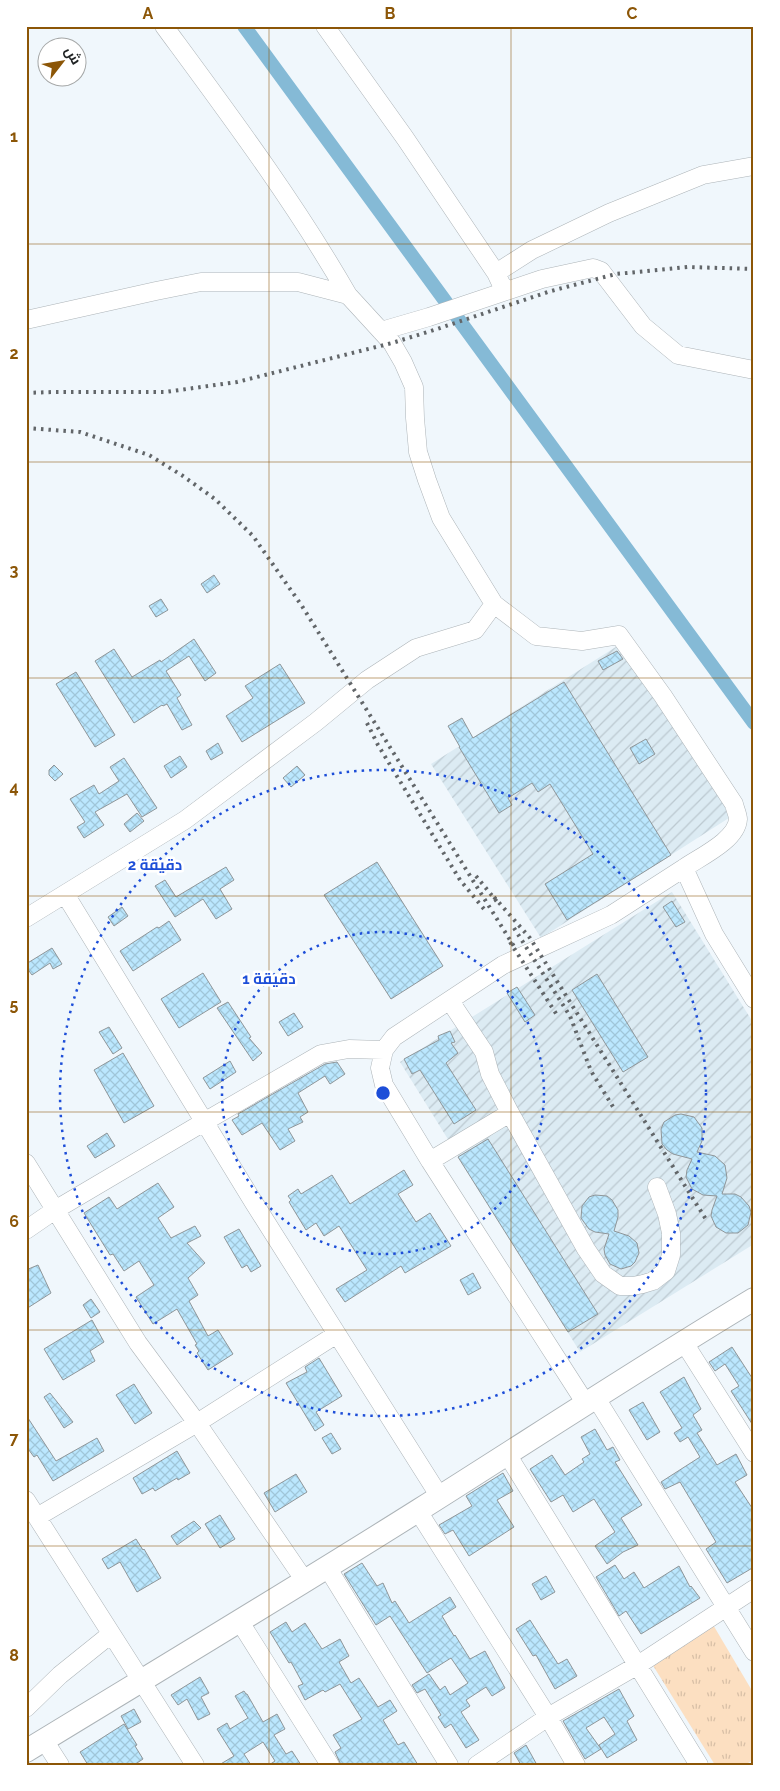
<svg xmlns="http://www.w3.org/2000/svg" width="780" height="1791" viewBox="0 0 780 1791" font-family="Raleway,Cairo,sans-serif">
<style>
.industrial{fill:url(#industrial-furrows)}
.grass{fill:url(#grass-tufts)}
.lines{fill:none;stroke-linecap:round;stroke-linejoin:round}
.canal{stroke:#85bad6;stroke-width:14}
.building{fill:url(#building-cross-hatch);stroke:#8f9699}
.minor-casing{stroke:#adb4b8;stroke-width:19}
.major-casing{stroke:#adb4b8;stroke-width:24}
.minor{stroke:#fff;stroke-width:18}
.major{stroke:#fff;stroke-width:22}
.rail{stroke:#626669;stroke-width:4;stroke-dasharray:2.5 5;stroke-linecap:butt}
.grid{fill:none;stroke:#8c5607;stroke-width:1;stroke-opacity:0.55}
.ring{fill:none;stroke:#1d4ed8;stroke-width:2.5;stroke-dasharray:2.5 5}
.centre{fill:#1d4ed8;stroke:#fff;stroke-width:2.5}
.ring-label{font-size:15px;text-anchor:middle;font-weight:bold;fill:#1d4ed8;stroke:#fff;stroke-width:5;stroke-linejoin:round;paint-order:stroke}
.neatline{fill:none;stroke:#8c5607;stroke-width:2}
.grid-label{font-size:16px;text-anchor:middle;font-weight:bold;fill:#8c5607}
</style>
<defs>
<pattern id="industrial-furrows" width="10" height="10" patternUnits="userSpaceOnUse" patternTransform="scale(1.25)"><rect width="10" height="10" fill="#dcebf3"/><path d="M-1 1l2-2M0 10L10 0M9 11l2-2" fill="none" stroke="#bcc9d0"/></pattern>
<pattern id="grass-tufts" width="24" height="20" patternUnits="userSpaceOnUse" patternTransform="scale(1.25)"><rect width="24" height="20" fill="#fcdfc1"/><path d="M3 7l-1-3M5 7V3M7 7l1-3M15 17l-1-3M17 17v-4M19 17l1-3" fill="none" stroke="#d8bfa6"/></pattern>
<pattern id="building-cross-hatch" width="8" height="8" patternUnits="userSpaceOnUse" patternTransform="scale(1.25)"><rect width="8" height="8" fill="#bbe7fe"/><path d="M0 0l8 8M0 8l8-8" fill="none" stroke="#a0c6d9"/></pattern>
</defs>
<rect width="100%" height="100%" fill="#f0f7fc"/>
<path class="industrial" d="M 622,643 L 732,816 L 541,938 L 431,764 Z
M 672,892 L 754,1024 L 754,1244 L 580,1352 L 400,1062 Z"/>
<path class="grass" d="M 712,1623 L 754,1694 L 754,1759 L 745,1765 L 715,1765 L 652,1664 Z"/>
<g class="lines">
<path class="canal" d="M 244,26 L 754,723"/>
</g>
<path class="building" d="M 214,575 L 220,584 L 207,593 L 201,584 Z
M 161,599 L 168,610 L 156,617 L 149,606 Z
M 194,639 L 216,673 L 205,681 L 189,656 L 166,671 L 181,695 L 177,698 L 192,725 L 182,730 L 167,704 L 163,706 L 162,705 L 134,723 L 95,661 L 114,649 L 132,677 L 160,660 L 161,662 Z
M 617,651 L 623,659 L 603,670 L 598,661 Z
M 280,664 L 305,703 L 242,742 L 226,716 L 253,698 L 245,686 Z
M 76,672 L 115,735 L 95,747 L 56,684 Z
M 564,682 L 671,855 L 567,920 L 545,884 L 593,854 L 550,784 L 538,792 L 532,783 L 508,798 L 512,805 L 499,813 L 459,747 L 460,747 L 448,726 L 462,718 L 473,738 Z
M 646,739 L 655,754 L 639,764 L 630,748 Z
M 218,743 L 223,753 L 211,760 L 206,751 Z
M 180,756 L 187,767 L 171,778 L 164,766 Z
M 124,758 L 157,808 L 142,817 L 127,794 L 95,812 L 104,825 L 84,838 L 77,827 L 85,822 L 70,799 L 94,785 L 99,794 L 119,781 L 110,767 Z
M 54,765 L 63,774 L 55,781 L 49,775 L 49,770 Z
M 297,766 L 305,775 L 291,787 L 283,778 Z
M 137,813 L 144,821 L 130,832 L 124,824 Z
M 377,862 L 443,966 L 391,999 L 324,895 Z
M 226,867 L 234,880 L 220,889 L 232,909 L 216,919 L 203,899 L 175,917 L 155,886 L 165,880 L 176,897 Z
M 672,901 L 685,922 L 676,927 L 663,907 Z
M 122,907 L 128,916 L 114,926 L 108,917 Z
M 169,921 L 181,940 L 133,971 L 120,951 L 157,927 L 159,928 Z
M 52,948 L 62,964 L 53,969 L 50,963 L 32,975 L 26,967 L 26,964 Z
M 203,973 L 221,1002 L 179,1028 L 161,999 Z
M 597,974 L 648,1057 L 623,1072 L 572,990 Z
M 517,987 L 535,1015 L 525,1022 L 507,993 Z
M 228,1002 L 251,1037 L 249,1038 L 262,1053 L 253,1061 L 217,1008 Z
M 294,1013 L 303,1027 L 288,1036 L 279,1022 Z
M 109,1027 L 122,1048 L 113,1054 L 99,1032 Z
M 450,1031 L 455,1042 L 451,1043 L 458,1053 L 446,1063 L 476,1110 L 454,1124 L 420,1070 L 412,1074 L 404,1059 L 439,1040 L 438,1036 Z
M 123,1053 L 154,1106 L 124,1123 L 94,1070 Z
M 230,1061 L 236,1072 L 210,1089 L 203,1078 Z
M 337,1062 L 345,1074 L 330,1084 L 325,1076 L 298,1093 L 308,1112 L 300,1117 L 303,1122 L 288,1129 L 295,1141 L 280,1150 L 262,1123 L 242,1135 L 232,1120 L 239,1116 L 238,1114 L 325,1064 Z
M 681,1114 L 694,1117 L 702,1128 L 702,1141 L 697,1152 L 715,1156 L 725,1165 L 727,1178 L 722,1194 L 735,1194 L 741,1197 L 749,1206 L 751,1212 L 748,1225 L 738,1233 L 726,1233 L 716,1227 L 711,1216 L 712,1210 L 717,1196 L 703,1195 L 692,1189 L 686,1177 L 687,1170 L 692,1159 L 673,1154 L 667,1150 L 662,1144 L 661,1129 L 664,1122 L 675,1115 Z
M 107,1133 L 115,1146 L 95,1158 L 87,1146 Z
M 488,1139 L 598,1314 L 568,1332 L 458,1157 Z
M 404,1170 L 413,1185 L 398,1194 L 416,1222 L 430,1213 L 451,1246 L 405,1273 L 401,1266 L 345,1302 L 336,1289 L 367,1270 L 339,1226 L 324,1236 L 316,1223 L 306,1230 L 289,1202 L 291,1200 L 288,1196 L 298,1189 L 301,1194 L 332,1175 L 350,1204 Z
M 158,1183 L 174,1207 L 158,1218 L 171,1238 L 195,1226 L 201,1236 L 187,1243 L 205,1263 L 188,1278 L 198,1295 L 189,1301 L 208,1336 L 218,1330 L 233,1354 L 208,1370 L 197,1353 L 199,1351 L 195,1345 L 197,1344 L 177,1309 L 153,1324 L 136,1297 L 154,1285 L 139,1261 L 124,1271 L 113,1254 L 110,1255 L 84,1213 L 109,1197 L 117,1209 Z
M 595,1195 L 607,1196 L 612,1200 L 618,1210 L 618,1217 L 614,1231 L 629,1236 L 637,1243 L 639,1253 L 635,1262 L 631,1266 L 621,1269 L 610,1264 L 605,1255 L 604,1249 L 609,1234 L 595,1232 L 589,1229 L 581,1218 L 582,1206 L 589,1197 Z
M 239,1229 L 261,1266 L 251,1272 L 247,1265 L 242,1268 L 224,1237 Z
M 38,1265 L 51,1293 L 26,1309 L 26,1270 Z
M 473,1273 L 481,1288 L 468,1295 L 460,1280 Z
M 91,1299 L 100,1312 L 91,1318 L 83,1305 Z
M 92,1320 L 104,1342 L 90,1351 L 95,1361 L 63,1380 L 44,1349 Z
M 732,1347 L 754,1381 L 754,1427 L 731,1391 L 739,1386 L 725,1364 L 715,1371 L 709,1362 Z
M 319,1358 L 342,1396 L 316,1412 L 324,1425 L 315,1431 L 286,1383 L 307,1372 L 305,1367 Z
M 684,1377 L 701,1409 L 693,1415 L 702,1430 L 697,1433 L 717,1465 L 736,1454 L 747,1475 L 735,1482 L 754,1511 L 754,1567 L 727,1583 L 706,1549 L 716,1542 L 680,1482 L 665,1489 L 661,1482 L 700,1457 L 688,1437 L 680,1442 L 674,1433 L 682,1428 L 660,1392 Z
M 134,1384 L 152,1413 L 135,1424 L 116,1395 Z
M 50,1393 L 73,1422 L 64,1428 L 44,1397 Z
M 643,1402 L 660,1432 L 647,1440 L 629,1410 Z
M 26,1415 L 56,1461 L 97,1438 L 104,1451 L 53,1481 L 37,1455 L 34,1457 L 26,1446 Z
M 595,1429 L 607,1450 L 613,1447 L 620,1460 L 615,1462 L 642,1505 L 621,1518 L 638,1545 L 623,1552 L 607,1564 L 595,1546 L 615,1532 L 594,1499 L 573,1512 L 563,1495 L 551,1502 L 530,1469 L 552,1455 L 565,1475 L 584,1462 L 582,1459 L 590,1454 L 581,1437 Z
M 331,1433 L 341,1449 L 332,1454 L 322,1438 Z
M 177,1451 L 190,1473 L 178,1480 L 177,1478 L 155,1491 L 153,1488 L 142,1494 L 133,1478 Z
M 503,1473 L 513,1491 L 497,1500 L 514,1527 L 469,1556 L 453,1530 L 445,1534 L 439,1525 L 472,1506 L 466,1496 Z
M 296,1474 L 307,1492 L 275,1512 L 264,1493 Z
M 220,1515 L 235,1539 L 220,1548 L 205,1524 Z
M 194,1521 L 201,1528 L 177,1545 L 171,1536 Z
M 136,1539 L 143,1550 L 144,1549 L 161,1578 L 137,1592 L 120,1562 L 108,1569 L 102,1559 Z
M 362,1563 L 377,1586 L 383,1583 L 392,1603 L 395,1601 L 409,1623 L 450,1597 L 456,1607 L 442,1616 L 454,1636 L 455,1635 L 470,1659 L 485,1651 L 505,1688 L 492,1696 L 486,1687 L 466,1700 L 470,1706 L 461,1712 L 479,1740 L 466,1748 L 451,1724 L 445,1728 L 438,1717 L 441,1715 L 425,1689 L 417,1693 L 412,1685 L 429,1674 L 440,1690 L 445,1686 L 450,1695 L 468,1683 L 451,1658 L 427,1673 L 390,1616 L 376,1625 L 344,1574 Z
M 615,1565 L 624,1579 L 634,1572 L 644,1588 L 679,1566 L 690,1587 L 691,1586 L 700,1598 L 641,1634 L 626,1611 L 619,1616 L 596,1577 Z
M 546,1576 L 555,1592 L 541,1600 L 532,1584 Z
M 530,1620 L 558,1664 L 567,1659 L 577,1676 L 555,1689 L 536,1655 L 533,1656 L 516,1629 Z
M 286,1622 L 292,1632 L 305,1623 L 322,1649 L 340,1639 L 349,1656 L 339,1662 L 351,1683 L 359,1678 L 378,1707 L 390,1700 L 397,1711 L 383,1720 L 398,1745 L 404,1742 L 418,1765 L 341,1765 L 335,1752 L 341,1748 L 333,1735 L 362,1719 L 340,1684 L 325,1692 L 323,1690 L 305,1700 L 298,1686 L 303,1684 L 291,1662 L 289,1663 L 270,1632 Z
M 200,1677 L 209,1693 L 201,1697 L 210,1714 L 198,1720 L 187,1699 L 178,1705 L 171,1695 Z
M 619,1689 L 634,1716 L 627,1721 L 637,1740 L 607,1758 L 599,1745 L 615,1734 L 604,1717 L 586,1728 L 601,1749 L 585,1759 L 563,1721 Z
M 244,1691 L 246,1694 L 247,1694 L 263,1722 L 277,1714 L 285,1729 L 274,1735 L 286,1754 L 292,1751 L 301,1765 L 269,1765 L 275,1761 L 263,1742 L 244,1754 L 251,1765 L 219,1765 L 234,1756 L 217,1729 L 227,1723 L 230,1729 L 248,1718 L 235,1696 Z
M 134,1709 L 141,1722 L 128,1729 L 121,1716 Z
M 124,1724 L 137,1745 L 135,1746 L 143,1759 L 134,1765 L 88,1765 L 80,1752 Z
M 526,1745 L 537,1765 L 521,1765 L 514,1753 Z"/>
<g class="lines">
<defs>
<path id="minor" d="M 164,26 C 228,113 294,201 348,295
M 325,26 L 405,138 L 496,273
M 504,290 L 496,273 L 532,250 L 609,213 L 703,175 L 754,166
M 26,320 L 156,291 L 201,282 L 298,282 L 348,295 L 392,343 L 403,362 L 414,387 L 415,418 L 418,452 L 427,480 L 441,518 L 494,604 L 536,636 L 582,641 L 619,635 L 663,696 L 734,804 C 735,809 738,815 738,819 C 737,840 700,857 684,868 L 714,934 L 754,999
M 381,331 L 429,317 L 542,279 L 593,268 L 601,271 L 643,326 L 678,355 L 754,370
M 65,894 L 254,1203 L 440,1497
M 26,918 L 185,820 L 316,722 L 367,680 L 416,648 L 475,630 L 494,604
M 450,1001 L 484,1052 L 490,1074 L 510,1113 L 586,1249 L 603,1274 L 620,1286 L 633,1286 L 643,1284 L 653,1281 L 666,1271 L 671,1255 L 671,1233 L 667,1214 L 657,1187
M 430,1161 L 510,1113
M 26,1163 L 138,1343 L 197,1423 L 305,1581
M 26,1230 L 55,1210 L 204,1122 L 321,1054 L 349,1049 L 384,1050
M 683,1341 L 754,1453
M 596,1398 L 754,1652
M 586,1404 L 430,1161 L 384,1085 L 380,1068 L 384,1050 L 394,1037 L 503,965 L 611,915 L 684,868
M 507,1454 L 699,1765
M 26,1500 L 195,1765
M 418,1511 L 548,1717 L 576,1765
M 37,1517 L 197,1423 L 337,1334
M 327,1567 L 449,1765
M 240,1622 L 330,1765
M 26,1708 L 60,1675 L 111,1634
M 44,1740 L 60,1765
M 477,1765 L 548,1717 L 638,1665 L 754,1589"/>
<path id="major" d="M 26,1751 C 157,1671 289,1592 419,1510 C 530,1440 641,1367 754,1299"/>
</defs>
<use href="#minor" class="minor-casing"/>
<use href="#major" class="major-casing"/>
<use href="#minor" class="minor"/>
<use href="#major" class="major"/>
<path class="rail" d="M 26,393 L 52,392 L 165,392 L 237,382 L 392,343 L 437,329 L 551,291 L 616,274 L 688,267 L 754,269
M 26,428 L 80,432 L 149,455 L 183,476 L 215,499 L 253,536 L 302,606 L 515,948
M 367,723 L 378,745 L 460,880 L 484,909
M 476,876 L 498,903
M 494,897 L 530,938 L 707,1221
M 514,928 L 570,1016 L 591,1071 L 615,1110
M 510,942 L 557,1015"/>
</g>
<path class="grid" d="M 269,26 L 269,1765M 511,26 L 511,1765M 26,244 L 754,244M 26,462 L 754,462M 26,678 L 754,678M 26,896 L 754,896M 26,1112 L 754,1112M 26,1330 L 754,1330M 26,1546 L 754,1546"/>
<g class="ring">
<circle cx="383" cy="1093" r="161"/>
<circle cx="383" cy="1093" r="323"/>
</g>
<circle cx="383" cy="1093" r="8" class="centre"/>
<g class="ring-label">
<text x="155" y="870">2 دقيقة</text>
<text x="269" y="984">1 دقيقة</text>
</g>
<rect width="780" height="1791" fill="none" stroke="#ffffff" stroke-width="55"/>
<g transform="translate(62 62) rotate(59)"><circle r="24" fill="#ffffff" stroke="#a5a7a7"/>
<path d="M0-4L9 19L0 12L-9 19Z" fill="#8c5607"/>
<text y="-8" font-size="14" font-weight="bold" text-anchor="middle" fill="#1f2223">ش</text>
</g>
<rect x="28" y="28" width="724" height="1736" class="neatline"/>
<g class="grid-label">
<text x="148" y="19">A</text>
<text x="390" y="19">B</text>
<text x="632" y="19">C</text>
<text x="14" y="142">1</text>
<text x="14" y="359">2</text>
<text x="14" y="576">3</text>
<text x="14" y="793">4</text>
<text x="14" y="1010">5</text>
<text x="14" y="1227">6</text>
<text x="14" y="1444">7</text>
<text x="14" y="1661">8</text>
</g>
</svg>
